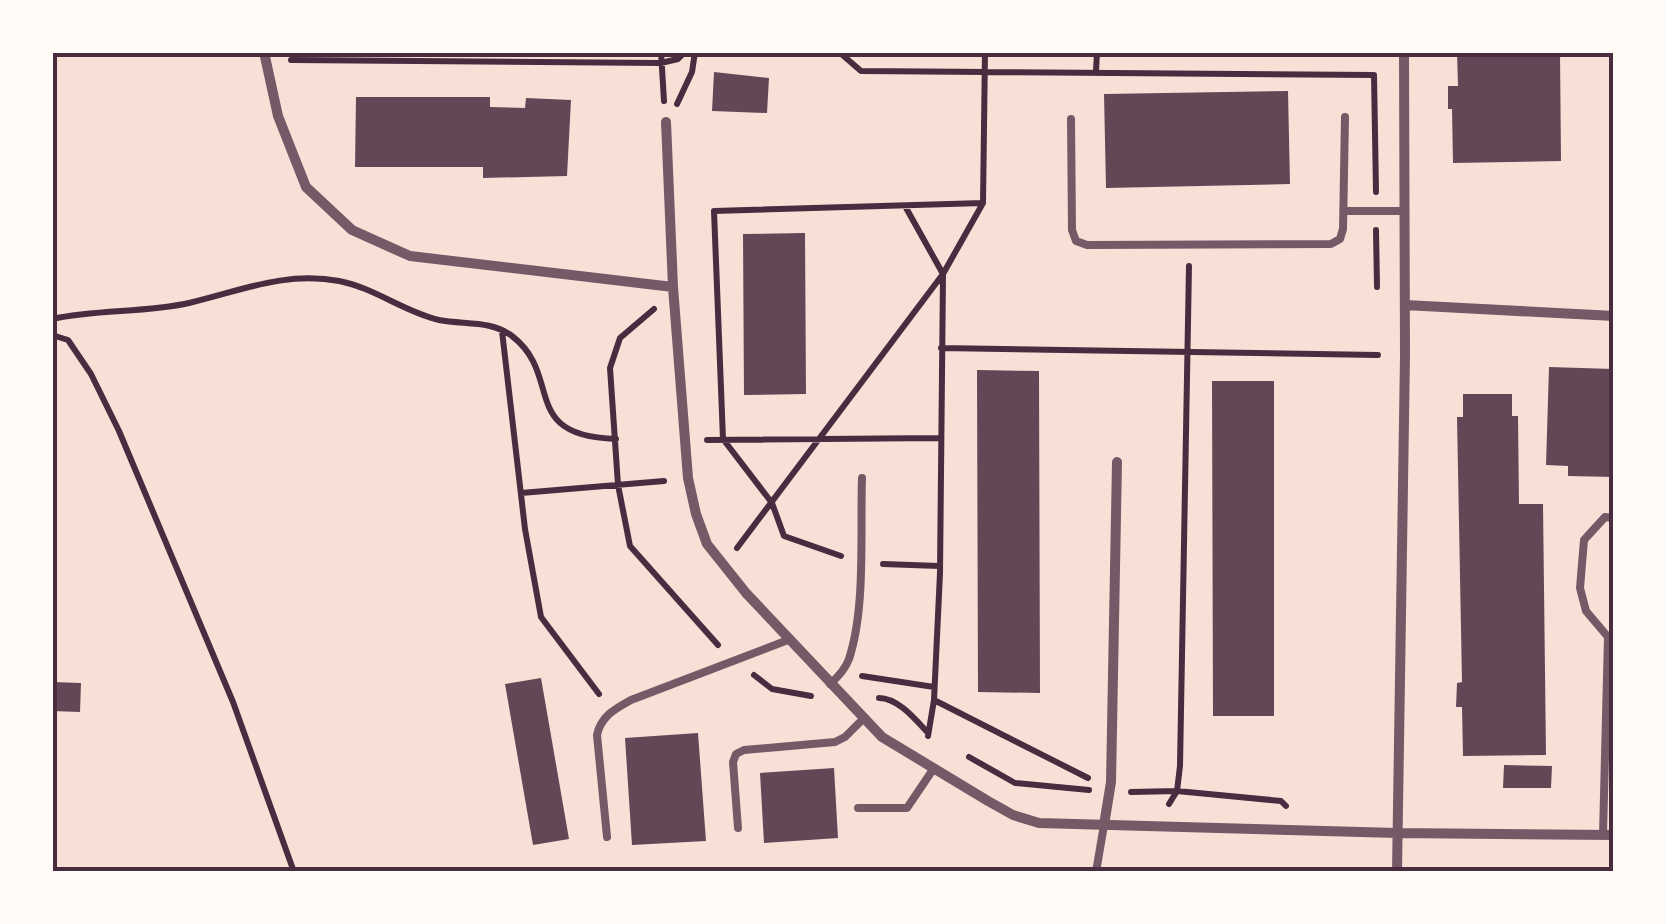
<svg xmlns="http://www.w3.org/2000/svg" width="1666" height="924" viewBox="0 0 1666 924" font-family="Arial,sans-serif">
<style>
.building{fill:#644757}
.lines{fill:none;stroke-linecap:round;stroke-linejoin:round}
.path{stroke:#4a2c40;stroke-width:6}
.service{stroke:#755966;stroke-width:8}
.minor{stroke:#755966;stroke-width:10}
.neatline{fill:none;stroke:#4a2c40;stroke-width:4}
</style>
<rect width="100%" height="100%" fill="#f7e1d7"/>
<path class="building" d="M 1457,52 L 1560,52 L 1561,161 L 1453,163 L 1452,109 L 1448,109 L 1448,86 L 1458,86 Z
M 714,72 L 769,78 L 767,113 L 712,111 Z
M 1288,91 L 1290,184 L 1106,188 L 1104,94 Z
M 356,97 L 490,97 L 490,107 L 525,108 L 526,98 L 571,100 L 567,176 L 483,178 L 483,167 L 355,167 Z
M 805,233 L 806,394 L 744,395 L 743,234 Z
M 1549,367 L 1614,369 L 1614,477 L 1568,476 L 1568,466 L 1546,465 Z
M 977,370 L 1039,371 L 1040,693 L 978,692 Z
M 1212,381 L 1274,381 L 1274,716 L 1213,716 Z
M 1463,394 L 1512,394 L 1512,416 L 1518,416 L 1519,504 L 1543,504 L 1546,755 L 1463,756 L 1462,707 L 1456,707 L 1457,683 L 1462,682 L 1457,417 L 1463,417 Z
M 541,678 L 569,839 L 533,845 L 505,684 Z
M 52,682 L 81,683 L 80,712 L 52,711 Z
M 698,733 L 706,841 L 632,845 L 625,738 Z
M 1504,765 L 1552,766 L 1551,788 L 1503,788 Z
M 834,768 L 838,838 L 764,843 L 760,773 Z"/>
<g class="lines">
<path class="path" d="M 661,52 L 664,101
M 839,52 L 861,71 L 1374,75 L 1376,192
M 291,60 L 661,63 L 678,59 L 685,52
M 1096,71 L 1097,52
M 677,104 L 692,72 L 695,52
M 905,206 L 943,274 L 940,573 L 934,700 L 928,736
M 1376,230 L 1377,287
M 654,309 L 620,338 L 610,368 L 618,485 L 630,546 L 718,645
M 52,319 C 98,309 145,313 189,303 C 240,291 285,271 339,281 C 375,288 404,312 439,320 C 464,325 491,320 512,336 C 564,376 518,436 616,439
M 502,331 L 525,529 L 541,617 L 599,694
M 52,335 L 68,340 L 91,374 L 119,431 L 233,702 L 294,872
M 941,348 L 1378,355
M 707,440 L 941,438
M 521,493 L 664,481
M 737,548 L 943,274 L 983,203 L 985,52
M 841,556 L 784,536 L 772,503 L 723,439 L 714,211 L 983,203
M 883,564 L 939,566
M 754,675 L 772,689 L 811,696
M 862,676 L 934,687
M 879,698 C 898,698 915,719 928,733
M 934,700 L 1088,778
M 969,757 L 1015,783 L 1089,790
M 1131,792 L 1177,791 L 1281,801 L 1286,806
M 1169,804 L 1177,791 L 1180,766 L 1189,266"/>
<path class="service" d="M 1071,119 L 1072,230 L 1076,241 L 1087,245 L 1331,244 L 1340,239 L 1343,229 L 1345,117
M 1344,211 L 1404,211
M 1614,518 L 1605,517 L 1584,540 L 1580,588 L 1586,611 L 1608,637 L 1614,637
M 830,684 C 838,677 845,670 849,659 C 866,607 860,534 862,478
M 858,808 L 907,808 L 934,768
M 738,828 L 733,762 L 736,754 L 744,750 L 835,742 L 845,737 L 863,719
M 1603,835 L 1608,637
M 607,837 L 597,735 C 601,716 615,709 631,700 L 788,640
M 1096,872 L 1104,825"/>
<path class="minor" d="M 264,52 L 278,116 L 306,187 L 352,230 L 410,256 L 673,287
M 666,122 L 673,287 L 688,478 L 696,514 L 707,544 L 746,593 L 882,737 L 988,801 L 1013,815 L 1039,823 L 1397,833 L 1614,835
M 1405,305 L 1614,316
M 1104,825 L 1111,782 L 1117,462
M 1397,872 L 1405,356 L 1404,52"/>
</g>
<rect width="1666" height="924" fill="none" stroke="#fffaf5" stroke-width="110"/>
<rect x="55" y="55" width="1556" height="814" class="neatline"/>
</svg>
